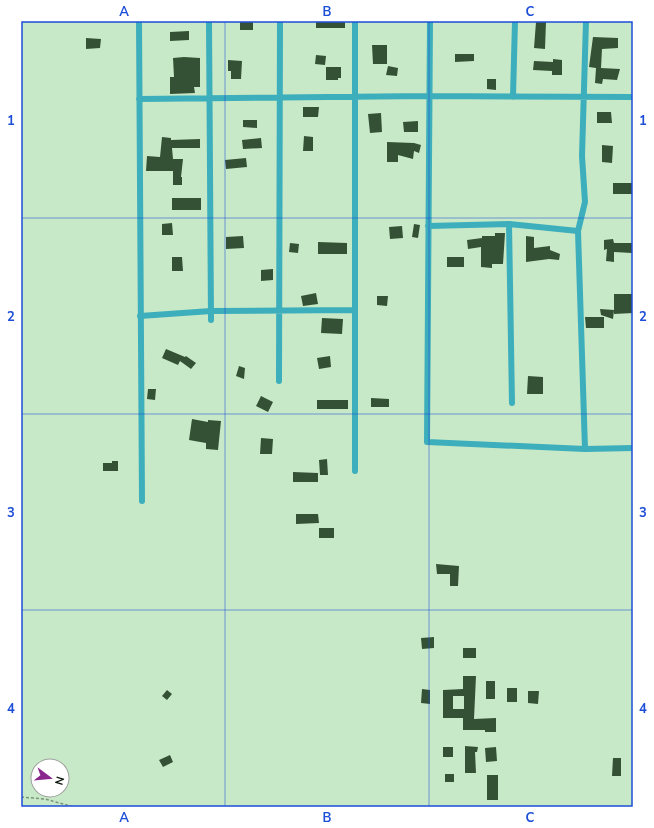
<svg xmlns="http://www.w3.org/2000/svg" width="654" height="828" viewBox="0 0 654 828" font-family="'Nunito Sans',sans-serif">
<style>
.building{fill:#345136;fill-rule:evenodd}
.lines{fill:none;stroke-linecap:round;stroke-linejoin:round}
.path{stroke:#7b937b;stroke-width:1.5;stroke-dasharray:3 2;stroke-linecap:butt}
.minor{stroke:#3daebb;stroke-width:6}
.grid{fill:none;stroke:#1d4ed8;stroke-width:1;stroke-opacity:0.55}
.neatline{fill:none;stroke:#1d4ed8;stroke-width:1.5}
.grid-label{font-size:13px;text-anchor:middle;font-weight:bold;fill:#1d4ed8}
</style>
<rect width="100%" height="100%" fill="#c8e9c8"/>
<path class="building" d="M 240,21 L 253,21 L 253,30 L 240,30 Z
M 316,21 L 345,21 L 345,28 L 316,28 Z
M 536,22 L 546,22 L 545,49 L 534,48 Z
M 189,31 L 189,40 L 170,41 L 170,32 Z
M 593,37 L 618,38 L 618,48 L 602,49 L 601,68 L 620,69 L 617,80 L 603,79 L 602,84 L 595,83 L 596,68 L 589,67 Z
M 86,38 L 101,39 L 100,48 L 86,49 Z
M 372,45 L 387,45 L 387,64 L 373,64 Z
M 455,54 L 474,54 L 474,61 L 455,62 Z
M 316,55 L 326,56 L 325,65 L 315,64 Z
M 184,57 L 200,58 L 200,87 L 194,87 L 195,93 L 170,94 L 170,77 L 174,77 L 173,58 Z
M 553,59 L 562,60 L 562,75 L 552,75 L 552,71 L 533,70 L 534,61 L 553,62 Z
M 228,60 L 242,61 L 241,79 L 231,79 L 231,71 L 228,71 Z
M 388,66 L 398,68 L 397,76 L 386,75 Z
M 326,67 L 341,67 L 341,78 L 338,78 L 338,80 L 326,80 Z
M 487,79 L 496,79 L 496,90 L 487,89 Z
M 303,107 L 319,107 L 318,117 L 303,117 Z
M 597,112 L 611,112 L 612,123 L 597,123 Z
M 381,113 L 382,132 L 370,133 L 368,114 Z
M 243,120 L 257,120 L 257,128 L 243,127 Z
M 418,121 L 418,132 L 404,132 L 403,122 Z
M 304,136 L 313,137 L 313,151 L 303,151 Z
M 162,137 L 171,138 L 171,140 L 200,139 L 200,148 L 172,148 L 173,159 L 183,159 L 181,177 L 182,177 L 182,185 L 173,185 L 173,171 L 146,171 L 147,156 L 160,157 Z
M 261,138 L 262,148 L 243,149 L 242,140 Z
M 387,142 L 414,143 L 421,145 L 419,153 L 414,151 L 413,159 L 398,155 L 398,162 L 387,162 Z
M 602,145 L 613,146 L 612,163 L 602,162 Z
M 246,158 L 247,167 L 226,169 L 225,160 Z
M 613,183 L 633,183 L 633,194 L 613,194 Z
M 172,198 L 201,198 L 201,210 L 172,210 Z
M 172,223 L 173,235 L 162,235 L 162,224 Z
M 414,224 L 420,225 L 418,238 L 412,237 Z
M 402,226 L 403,238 L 390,239 L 389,227 Z
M 495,233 L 505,233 L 503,264 L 492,264 L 492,268 L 481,267 L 481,247 L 468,249 L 467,240 L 482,238 L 482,236 L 495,236 Z
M 243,236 L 244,248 L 226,249 L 226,237 Z
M 526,236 L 534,237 L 534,248 L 550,246 L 550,250 L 560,254 L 559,260 L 549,259 L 526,262 Z
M 613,239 L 614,243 L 632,243 L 632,253 L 614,252 L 614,262 L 606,261 L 607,249 L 604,250 L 604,240 Z
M 318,242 L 347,243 L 347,254 L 318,254 Z
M 290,243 L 299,244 L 298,253 L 289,252 Z
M 172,257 L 182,257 L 183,271 L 172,271 Z
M 447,257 L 464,257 L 464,267 L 447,267 Z
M 273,269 L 273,280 L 261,281 L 261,270 Z
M 316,293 L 318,304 L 303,306 L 301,296 Z
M 614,294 L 633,294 L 633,313 L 614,314 Z
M 377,296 L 388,296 L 387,306 L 377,305 Z
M 600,309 L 614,310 L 613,319 L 601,315 Z
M 585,317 L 604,317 L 604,328 L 586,328 Z
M 322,318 L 343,319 L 342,334 L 321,333 Z
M 166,349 L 185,357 L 186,356 L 196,363 L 191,369 L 180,361 L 178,365 L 162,358 Z
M 330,356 L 331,367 L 319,369 L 317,358 Z
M 239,366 L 245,368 L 244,379 L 236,376 Z
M 528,376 L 543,377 L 543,394 L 527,394 Z
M 148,389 L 156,389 L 155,400 L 147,399 Z
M 261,396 L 273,402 L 268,412 L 256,406 Z
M 371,398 L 389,399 L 389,407 L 371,407 Z
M 317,400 L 348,400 L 348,409 L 317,409 Z
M 192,419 L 208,422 L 208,420 L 221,421 L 218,450 L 206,449 L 206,443 L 189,440 Z
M 261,438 L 273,439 L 272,454 L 260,454 Z
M 327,459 L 328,475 L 320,475 L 319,460 Z
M 112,461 L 118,461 L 118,471 L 103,471 L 103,463 L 112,463 Z
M 293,472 L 318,473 L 318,482 L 293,482 Z
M 296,514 L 318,514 L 319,523 L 296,524 Z
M 319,528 L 334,528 L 334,538 L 319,538 Z
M 436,564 L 459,566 L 458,586 L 450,586 L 450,574 L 437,574 Z
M 434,637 L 434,648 L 422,649 L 421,638 Z
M 463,648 L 476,648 L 476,658 L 463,658 Z
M 463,676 L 476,676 L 474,719 L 496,718 L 496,732 L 485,732 L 485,730 L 463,730 L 463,718 L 443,718 L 443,690 L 463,689 ZM 453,696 L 464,696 L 464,709 L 453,709 Z
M 486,681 L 495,681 L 495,699 L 486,699 Z
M 507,688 L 517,688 L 517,702 L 507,702 Z
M 422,689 L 430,690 L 430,704 L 421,703 Z
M 167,690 L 172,694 L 167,700 L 162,696 Z
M 528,691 L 539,691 L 538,704 L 528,703 Z
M 465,746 L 478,747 L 477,752 L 475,752 L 476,773 L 465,773 Z
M 443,747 L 453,747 L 453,757 L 443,757 Z
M 496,747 L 497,761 L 486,762 L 485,748 Z
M 170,755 L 173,762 L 163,767 L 159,760 Z
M 613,758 L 621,758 L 621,776 L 612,776 Z
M 445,774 L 454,774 L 454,782 L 445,782 Z
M 487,775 L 498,775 L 498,800 L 487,800 Z"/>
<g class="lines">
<path class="path" d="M 21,797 L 45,799 L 74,807"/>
<path class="minor" d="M 139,21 L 142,501
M 209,21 L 211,320
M 430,21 L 427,442 L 585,449 L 633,448
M 513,97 L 515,21
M 139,99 L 429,96 L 633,97
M 509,224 L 512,403
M 428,226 L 509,224 L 578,231
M 140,316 L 211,311 L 355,310
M 279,381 L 280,21
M 585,449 L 578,231 L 585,202 L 582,156 L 586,21
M 355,471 L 355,21"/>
</g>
<path class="grid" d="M 225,21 L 225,807M 429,21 L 429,807M 21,218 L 633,218M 21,414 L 633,414M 21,610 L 633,610"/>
<rect width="654" height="828" fill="none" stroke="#ffffff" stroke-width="44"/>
<g transform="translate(50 778) rotate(106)"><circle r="19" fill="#ffffff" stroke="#9ea29e"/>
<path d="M0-3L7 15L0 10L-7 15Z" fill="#8a278f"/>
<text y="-6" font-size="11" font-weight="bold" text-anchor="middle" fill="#0c170c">N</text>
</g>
<rect x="22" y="22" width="610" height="784" class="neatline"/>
<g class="grid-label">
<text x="124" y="16">A</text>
<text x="327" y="16">B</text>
<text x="530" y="16">C</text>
<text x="11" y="125">1</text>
<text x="643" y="125">1</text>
<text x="11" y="321">2</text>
<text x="643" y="321">2</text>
<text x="11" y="517">3</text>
<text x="643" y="517">3</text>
<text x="11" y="713">4</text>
<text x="643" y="713">4</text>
<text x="124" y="822">A</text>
<text x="327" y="822">B</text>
<text x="530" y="822">C</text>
</g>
</svg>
